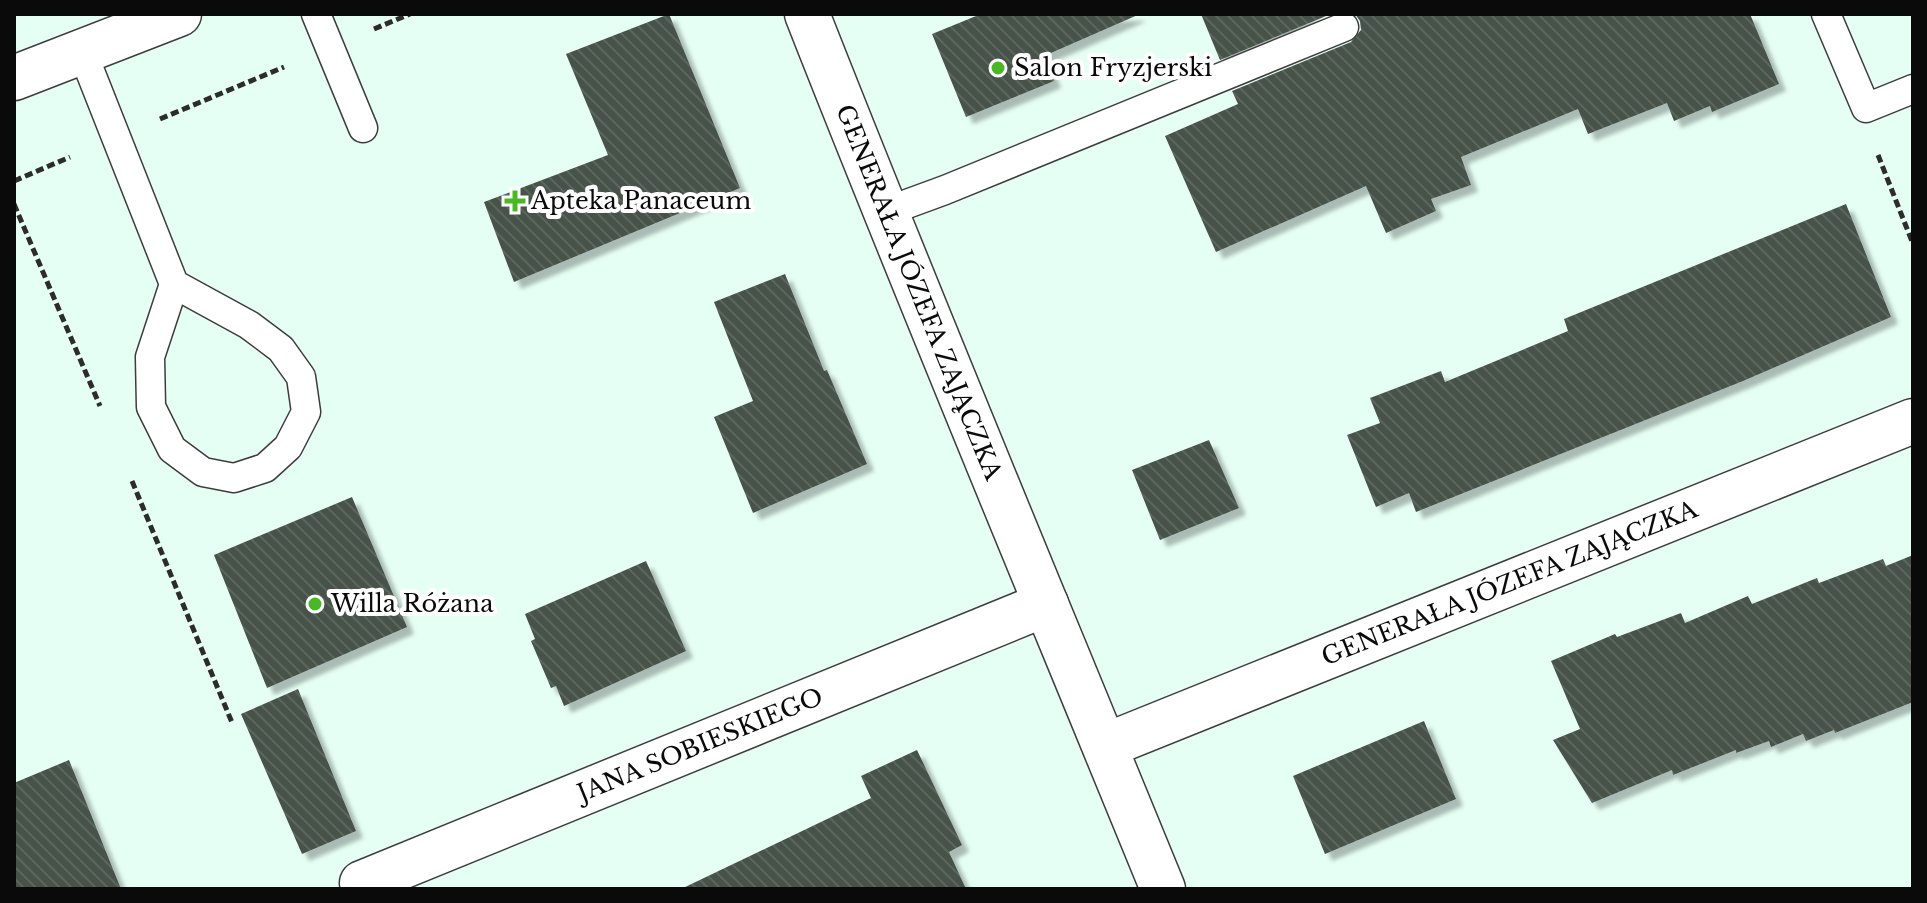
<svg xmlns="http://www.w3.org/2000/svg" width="1927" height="903" viewBox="0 0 1927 903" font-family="'Libre Baskerville',serif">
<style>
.building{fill:url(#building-back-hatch);filter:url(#shadow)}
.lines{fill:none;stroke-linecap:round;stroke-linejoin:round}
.service-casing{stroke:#3d3d3d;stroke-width:31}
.minor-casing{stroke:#3d3d3d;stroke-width:47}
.tertiary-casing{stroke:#3d3d3d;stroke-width:47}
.path{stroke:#2c2c2c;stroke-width:5;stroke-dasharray:8 4;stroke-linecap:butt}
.service{stroke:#fff;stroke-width:28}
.minor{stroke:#fff;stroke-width:44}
.tertiary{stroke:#fff;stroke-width:44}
.poi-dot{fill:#4ab724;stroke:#fff;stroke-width:3}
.labels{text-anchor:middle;stroke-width:8;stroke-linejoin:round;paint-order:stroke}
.poi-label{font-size:24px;fill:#0a0a0a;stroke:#fff;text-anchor:start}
.street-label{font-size:24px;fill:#0a0a0a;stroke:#fff}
</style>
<defs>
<pattern id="building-back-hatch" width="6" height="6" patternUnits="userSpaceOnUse" patternTransform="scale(2)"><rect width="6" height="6" fill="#465248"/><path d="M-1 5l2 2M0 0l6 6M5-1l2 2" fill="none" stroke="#5c665e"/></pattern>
<filter id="shadow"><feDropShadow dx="7" dy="7" stdDeviation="2" flood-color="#0004"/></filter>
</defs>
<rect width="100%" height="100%" fill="#e6fff5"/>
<path class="building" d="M 669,14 L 740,188 L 514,282 L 484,202 L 608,155 L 566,54 Z
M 981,14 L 1140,14 L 1044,56 L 1054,81 L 966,117 L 932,34 Z
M 1201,14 L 1331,14 L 1220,60 Z
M 1355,14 L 1750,14 L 1779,84 L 1712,112 L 1710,106 L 1674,121 L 1667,103 L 1588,134 L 1578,109 L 1461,157 L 1471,185 L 1431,199 L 1436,211 L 1386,233 L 1366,186 L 1216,252 L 1165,136 L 1238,104 L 1232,91 L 1351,42 L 1361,30 L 1360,21 Z
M 1846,204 L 1891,317 L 1743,381 L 1416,512 L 1409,493 L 1376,507 L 1347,435 L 1380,423 L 1370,398 L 1441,371 L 1445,382 L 1568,331 L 1564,319 Z
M 785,274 L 824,371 L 827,370 L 867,464 L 753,513 L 714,417 L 753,401 L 714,302 Z
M 1209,440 L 1239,508 L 1160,540 L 1132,470 Z
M 352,497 L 407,627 L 267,688 L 214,555 Z
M 1913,555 L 1913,702 L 1835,733 L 1834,730 L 1806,741 L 1803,734 L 1771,747 L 1769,741 L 1736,753 L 1736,750 L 1673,775 L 1672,770 L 1592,803 L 1553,740 L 1580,729 L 1551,661 L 1615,634 L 1617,637 L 1681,613 L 1685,623 L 1748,596 L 1752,604 L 1817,578 L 1819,583 L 1883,559 L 1886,566 Z
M 646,561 L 686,651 L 564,706 L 556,686 L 551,688 L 531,641 L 535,639 L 525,614 Z
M 298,689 L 356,831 L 302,854 L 241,714 Z
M 1424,721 L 1456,799 L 1325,854 L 1293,776 Z
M 917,750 L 962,845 L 949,852 L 966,889 L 681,889 L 871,798 L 861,776 Z
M 69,760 L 121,889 L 14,889 L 14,783 Z"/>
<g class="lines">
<defs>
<path id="service" d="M 316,14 L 363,128
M 1826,14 L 1866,108 L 1913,89
M 82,51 L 174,284 L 249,325 L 281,349 L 301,377 L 306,412 L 288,447 L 265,468 L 234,478 L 203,472 L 172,449 L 151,407 L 150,357 L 174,284
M 885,212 L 945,190 L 1344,27"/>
<g id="minor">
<path id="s1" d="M 807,14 C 922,307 1044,598 1163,889"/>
<path id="s2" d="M 1105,746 L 1913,421"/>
<path id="s3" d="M 365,889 L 362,883 L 1046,604"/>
</g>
<path id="tertiary" d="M 14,78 L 179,14"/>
</defs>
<use href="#service" class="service-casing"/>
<use href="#minor" class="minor-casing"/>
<use href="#tertiary" class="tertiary-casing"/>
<path class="path" d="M 374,29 L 410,14
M 160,119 L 284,67
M 1878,155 L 1913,244
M 14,181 L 70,157
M 14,204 L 100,406
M 132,481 L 233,725"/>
<use href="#service" class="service"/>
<use href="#minor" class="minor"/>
<use href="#tertiary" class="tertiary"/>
</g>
<g class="poi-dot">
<circle cx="998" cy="68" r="8"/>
<path d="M511 189h8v8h8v8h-8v8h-8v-8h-8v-8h8z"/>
<circle cx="315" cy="604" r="8"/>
</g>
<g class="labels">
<g class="poi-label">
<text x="1014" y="76">Salon Fryzjerski</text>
<text x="531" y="209">Apteka Panaceum</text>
<text x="331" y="612">Willa Różana</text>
</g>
<g class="street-label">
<text dy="8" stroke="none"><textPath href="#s1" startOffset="300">GENERAŁA JÓZEFA ZAJĄCZKA</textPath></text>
<text dy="8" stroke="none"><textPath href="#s2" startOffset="436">GENERAŁA JÓZEFA ZAJĄCZKA</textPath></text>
<text dy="8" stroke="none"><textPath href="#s3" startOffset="372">JANA SOBIESKIEGO</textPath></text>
</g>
</g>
<rect width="1927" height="903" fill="none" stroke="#0a0a0a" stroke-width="32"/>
</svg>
